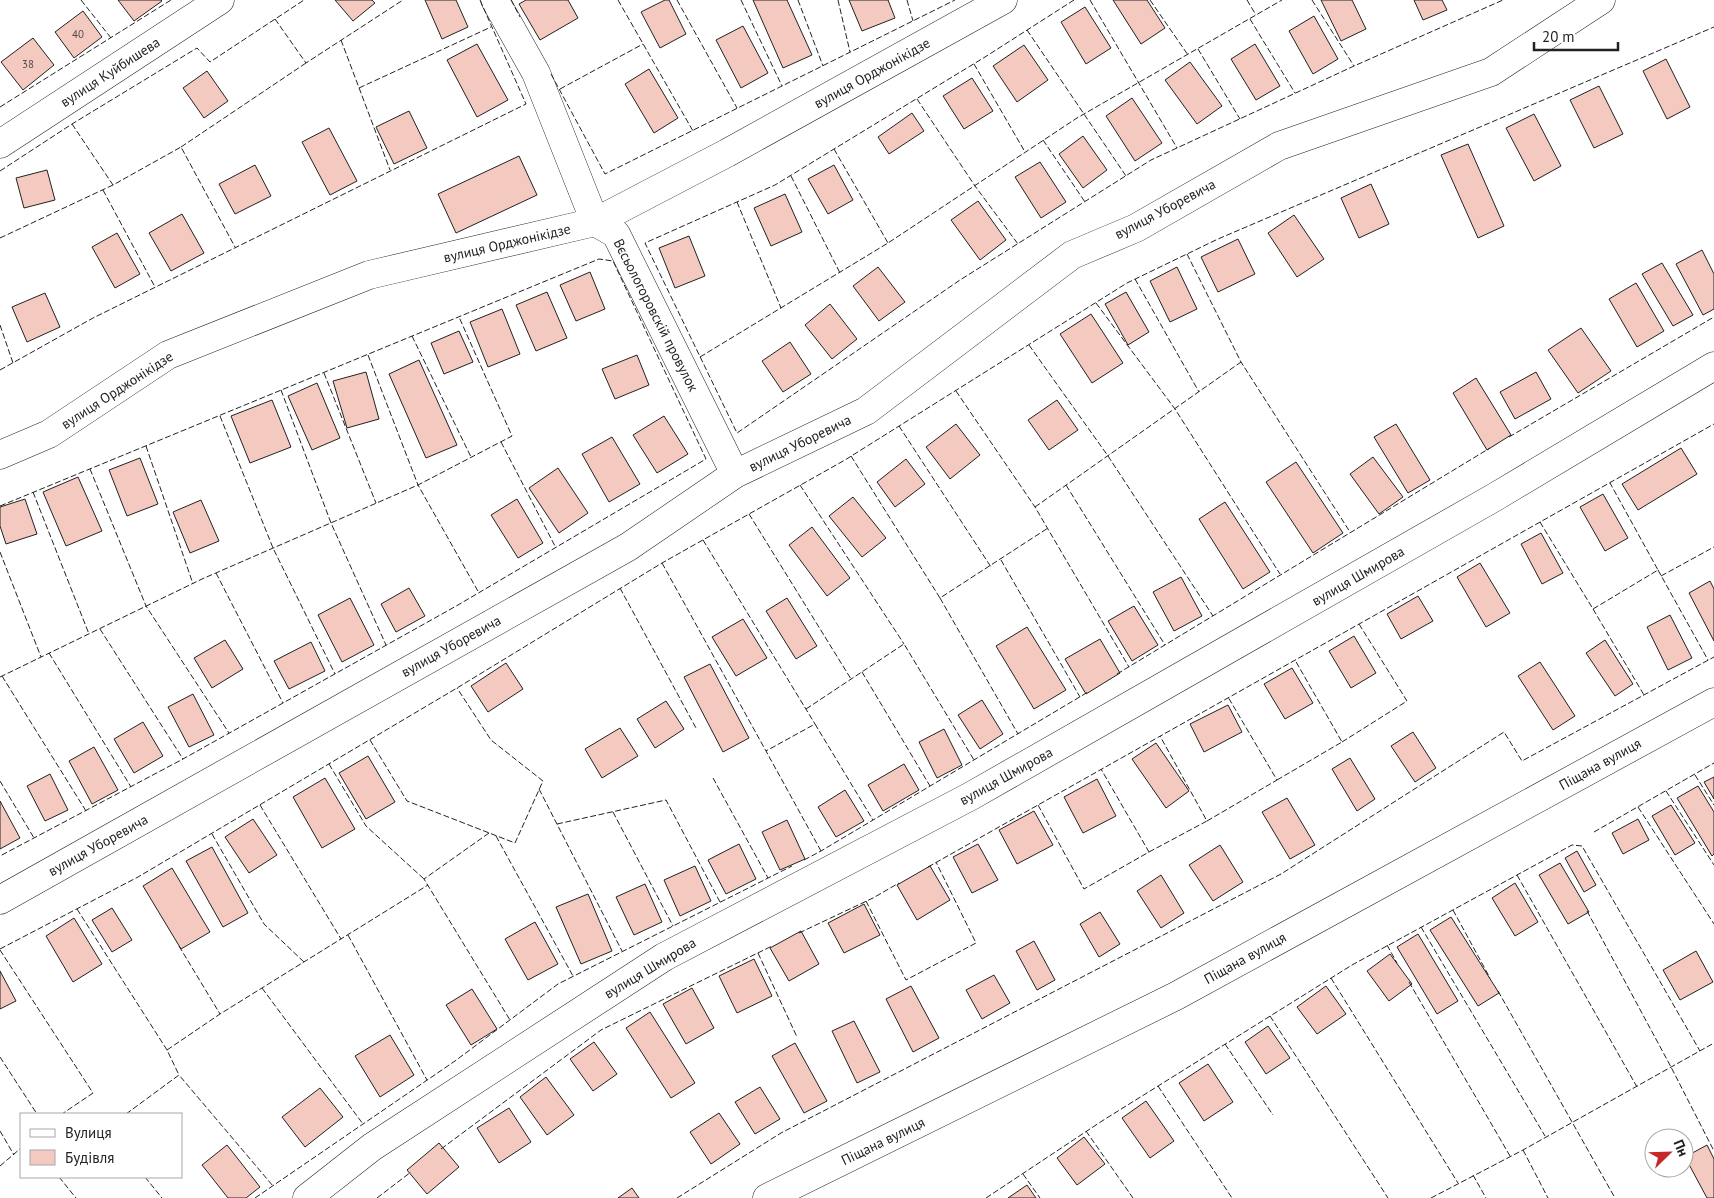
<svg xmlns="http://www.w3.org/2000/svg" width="1714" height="1198" viewBox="0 0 1714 1198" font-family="'PT Sans',sans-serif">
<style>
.building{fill:#f3c9c0;stroke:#222}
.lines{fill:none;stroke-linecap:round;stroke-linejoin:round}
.minor-casing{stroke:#222;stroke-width:29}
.minor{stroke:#fff;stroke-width:28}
.fence{stroke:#222;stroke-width:1;stroke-dasharray:6 2.5;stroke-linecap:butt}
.labels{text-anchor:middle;stroke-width:4;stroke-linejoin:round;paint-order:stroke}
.number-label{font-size:11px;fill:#564c4a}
.street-label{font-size:14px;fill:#222;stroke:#fff}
</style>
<rect width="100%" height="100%" fill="#fff"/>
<path class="building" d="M 118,0 L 161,0 L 162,1 L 134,21 Z
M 335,0 L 372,0 L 375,3 L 353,21 Z
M 425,0 L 456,0 L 468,27 L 442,39 Z
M 526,0 L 568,0 L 578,18 L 540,40 L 519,4 Z
M 665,0 L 669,0 L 686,34 L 660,48 L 641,12 Z
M 753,0 L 787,0 L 812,55 L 783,68 Z
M 849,0 L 888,0 L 895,18 L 862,31 Z
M 1113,0 L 1147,0 L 1165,28 L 1141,44 Z
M 1321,0 L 1352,0 L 1366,29 L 1341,41 Z
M 1414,0 L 1442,0 L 1447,10 L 1423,20 Z
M 1085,7 L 1111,48 L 1086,64 L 1061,22 Z
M 83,11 L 102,37 L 74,58 L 55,32 Z
M 1314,16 L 1338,59 L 1313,74 L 1289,31 Z
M 743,26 L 768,73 L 741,88 L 716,40 Z
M 33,38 L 54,65 L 23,90 L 1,62 Z
M 477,44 L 508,100 L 477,117 L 447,60 Z
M 1255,44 L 1280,86 L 1256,100 L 1231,59 Z
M 1024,45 L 1048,80 L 1017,102 L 993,66 Z
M 1666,59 L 1690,107 L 1667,119 L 1643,71 Z
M 1190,62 L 1222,106 L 1197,124 L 1165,80 Z
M 649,69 L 678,118 L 654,133 L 625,84 Z
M 207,71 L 228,101 L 204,118 L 183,88 Z
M 972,78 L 993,111 L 964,129 L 943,96 Z
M 1599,86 L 1623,134 L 1594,148 L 1570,100 Z
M 1132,98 L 1162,143 L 1135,161 L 1106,116 Z
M 409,111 L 427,148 L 394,164 L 376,127 Z
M 912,113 L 924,131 L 889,154 L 878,137 Z
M 1534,114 L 1561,166 L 1534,181 L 1506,128 Z
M 329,128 L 357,181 L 330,195 L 302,142 Z
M 1083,136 L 1107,170 L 1083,188 L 1059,154 Z
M 1468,144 L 1504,226 L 1478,238 L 1441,155 Z
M 519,156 L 537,195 L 456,233 L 438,194 Z
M 1040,162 L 1066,202 L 1041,218 L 1015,177 Z
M 255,165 L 271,196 L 235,214 L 219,184 Z
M 834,165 L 853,200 L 828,214 L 808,179 Z
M 47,170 L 55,200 L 24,208 L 16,178 Z
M 1371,184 L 1389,224 L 1359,238 L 1341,198 Z
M 785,194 L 802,232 L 771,246 L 754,208 Z
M 978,201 L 1006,240 L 980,260 L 951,220 Z
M 182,214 L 204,253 L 171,271 L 149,233 Z
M 1294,215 L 1324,259 L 1297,277 L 1268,233 Z
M 117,233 L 140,274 L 115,288 L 92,247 Z
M 689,236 L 705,276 L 675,288 L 659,248 Z
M 1238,239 L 1255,274 L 1218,292 L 1201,257 Z
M 1702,250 L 1714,274 L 1714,309 L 1703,315 L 1676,264 Z
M 1662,263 L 1693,315 L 1673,326 L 1642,274 Z
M 878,267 L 905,302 L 879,321 L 853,286 Z
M 1177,267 L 1197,309 L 1170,322 L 1150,281 Z
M 590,272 L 605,309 L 576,321 L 560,285 Z
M 1636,283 L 1664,331 L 1637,347 L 1609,299 Z
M 547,292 L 567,338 L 536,351 L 516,305 Z
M 1126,292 L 1149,332 L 1128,345 L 1105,304 Z
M 45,293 L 60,327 L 27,342 L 12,307 Z
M 830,304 L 857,339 L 832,359 L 805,325 Z
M 502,309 L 520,354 L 488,367 L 470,322 Z
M 1091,314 L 1123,363 L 1092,383 L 1060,334 Z
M 1581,328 L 1611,371 L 1578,393 L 1548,350 Z
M 459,331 L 473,362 L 444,374 L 431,343 Z
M 790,342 L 811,374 L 783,392 L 762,361 Z
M 637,355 L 649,385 L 615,399 L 602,369 Z
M 419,360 L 457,445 L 426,458 L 389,374 Z
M 366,372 L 379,419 L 347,428 L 333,381 Z
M 1536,372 L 1551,399 L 1515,419 L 1500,392 Z
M 1476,378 L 1511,435 L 1487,450 L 1453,393 Z
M 317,383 L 340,438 L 312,450 L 288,396 Z
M 272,400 L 291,447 L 250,463 L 231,416 Z
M 1057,400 L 1078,430 L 1049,450 L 1028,420 Z
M 664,416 L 688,454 L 657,473 L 633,435 Z
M 956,424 L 980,455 L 950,479 L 926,447 Z
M 1396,424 L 1430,480 L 1408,493 L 1374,437 Z
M 612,437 L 640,484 L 609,502 L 582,454 Z
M 1681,448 L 1697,474 L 1638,510 L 1622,484 Z
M 1373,457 L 1403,497 L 1379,514 L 1350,474 Z
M 140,458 L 158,504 L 127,516 L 109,470 Z
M 906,459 L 925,484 L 895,507 L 877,482 Z
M 1296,462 L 1343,533 L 1313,553 L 1266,482 Z
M 558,468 L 588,513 L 559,533 L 529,488 Z
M 78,477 L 102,531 L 66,546 L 43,492 Z
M 1603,494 L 1628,538 L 1605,551 L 1580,507 Z
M 853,497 L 886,538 L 862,557 L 829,516 Z
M 25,499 L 37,534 L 6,544 L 0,526 L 0,507 Z
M 517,499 L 543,543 L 518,558 L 491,515 Z
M 201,500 L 219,541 L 190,553 L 173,512 Z
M 1225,502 L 1270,572 L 1243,589 L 1199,519 Z
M 812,527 L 850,578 L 827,596 L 789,545 Z
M 1541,533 L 1563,573 L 1542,584 L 1521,544 Z
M 1480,563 L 1510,613 L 1486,627 L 1457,577 Z
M 1181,577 L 1202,616 L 1174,631 L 1153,592 Z
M 1710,581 L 1714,589 L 1714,641 L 1689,593 Z
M 409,588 L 425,616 L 396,632 L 381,604 Z
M 1418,596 L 1433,621 L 1401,639 L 1387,614 Z
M 350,598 L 374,645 L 342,662 L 318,615 Z
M 787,598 L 817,646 L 796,659 L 766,611 Z
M 1134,606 L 1158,645 L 1132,661 L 1108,621 Z
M 1670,615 L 1692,658 L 1668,670 L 1647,627 Z
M 743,619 L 767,658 L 736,676 L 712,637 Z
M 1027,627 L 1066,690 L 1034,709 L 996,646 Z
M 1354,636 L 1376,673 L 1351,688 L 1329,651 Z
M 1100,639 L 1120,673 L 1086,694 L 1065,659 Z
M 225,640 L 243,669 L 212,688 L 194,658 Z
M 1605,640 L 1633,684 L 1615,696 L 1586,653 Z
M 311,642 L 325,671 L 289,689 L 274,661 Z
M 1540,662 L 1575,716 L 1553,730 L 1518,676 Z
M 506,663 L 523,689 L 488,712 L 471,686 Z
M 710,664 L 749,738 L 723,752 L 684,677 Z
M 1292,668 L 1313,703 L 1285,719 L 1264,684 Z
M 193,694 L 214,735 L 189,747 L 168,707 Z
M 982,700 L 1003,734 L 980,749 L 958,715 Z
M 666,701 L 684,729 L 655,748 L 637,719 Z
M 1228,705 L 1242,732 L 1204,752 L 1190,724 Z
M 143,722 L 163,756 L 134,773 L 114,739 Z
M 620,728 L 638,756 L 602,778 L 585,749 Z
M 944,729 L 962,765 L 937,778 L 919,742 Z
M 1413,732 L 1436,768 L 1415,782 L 1391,746 Z
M 1156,743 L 1189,791 L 1166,808 L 1132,759 Z
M 94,747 L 118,790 L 92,804 L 69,761 Z
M 368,756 L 395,802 L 366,819 L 339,773 Z
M 1350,758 L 1375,799 L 1357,811 L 1332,769 Z
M 904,764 L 919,790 L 883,811 L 868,785 Z
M 50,774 L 68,810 L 45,821 L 27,786 Z
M 1714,777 L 1714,799 L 1704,782 Z
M 325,778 L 355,829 L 322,848 L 293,797 Z
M 1097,779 L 1116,816 L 1083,833 L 1064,797 Z
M 1698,786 L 1714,812 L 1714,854 L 1712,856 L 1677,798 Z
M 845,790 L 864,821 L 836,837 L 818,807 Z
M 1287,798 L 1315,845 L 1290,859 L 1262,812 Z
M 0,801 L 20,838 L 0,849 Z
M 1671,805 L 1695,843 L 1675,855 L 1652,816 Z
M 1034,811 L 1053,845 L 1017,864 L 999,830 Z
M 253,819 L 277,855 L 249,873 L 225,837 Z
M 1638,819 L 1649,840 L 1623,854 L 1612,833 Z
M 787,820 L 805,859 L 780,870 L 762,832 Z
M 739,844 L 756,879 L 726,894 L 708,860 Z
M 978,844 L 998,880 L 972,893 L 953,857 Z
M 1220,845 L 1243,882 L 1213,901 L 1189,865 Z
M 212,847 L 248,913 L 223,927 L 186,861 Z
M 1577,851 L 1596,885 L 1584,892 L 1565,858 Z
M 1560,863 L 1589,912 L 1568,924 L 1539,875 Z
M 695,866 L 711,901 L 680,916 L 664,880 Z
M 930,866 L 950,900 L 917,920 L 897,885 Z
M 172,868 L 210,932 L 181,949 L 143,886 Z
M 1161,875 L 1184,913 L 1161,928 L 1137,891 Z
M 1515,883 L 1538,922 L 1515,936 L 1492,898 Z
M 645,884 L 662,922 L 634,935 L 616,897 Z
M 588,894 L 612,951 L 581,964 L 556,907 Z
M 864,904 L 880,935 L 844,953 L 828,923 Z
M 112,908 L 132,940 L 112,952 L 92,920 Z
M 1100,912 L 1120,944 L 1099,957 L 1080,924 Z
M 1451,917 L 1499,993 L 1478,1006 L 1430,930 Z
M 74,918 L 102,964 L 73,982 L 46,936 Z
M 535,922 L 558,964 L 528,980 L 505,939 Z
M 801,931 L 819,964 L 789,981 L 770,948 Z
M 1418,934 L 1458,1001 L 1437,1014 L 1397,947 Z
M 1034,941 L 1055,980 L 1037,990 L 1016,951 Z
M 1696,951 L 1713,982 L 1680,1000 L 1663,970 Z
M 1390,954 L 1412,984 L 1389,1001 L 1367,971 Z
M 754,959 L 772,996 L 737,1013 L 719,976 Z
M 0,971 L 16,1001 L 0,1009 Z
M 994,975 L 1010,1003 L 982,1019 L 966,990 Z
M 911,986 L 939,1038 L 913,1052 L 886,999 Z
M 1326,986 L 1346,1014 L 1317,1034 L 1297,1007 Z
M 692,988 L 714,1028 L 686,1044 L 663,1004 Z
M 472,989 L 497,1029 L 471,1045 L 446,1005 Z
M 650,1012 L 695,1083 L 671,1098 L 626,1028 Z
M 854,1021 L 880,1072 L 857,1083 L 832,1031 Z
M 1268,1026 L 1290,1058 L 1266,1074 L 1245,1042 Z
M 390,1035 L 414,1075 L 380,1097 L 355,1056 Z
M 594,1042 L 617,1074 L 593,1091 L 570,1059 Z
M 795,1043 L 827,1101 L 804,1113 L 772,1056 Z
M 1208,1064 L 1233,1102 L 1204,1121 L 1179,1083 Z
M 546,1077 L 574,1115 L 547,1135 L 520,1097 Z
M 760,1087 L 780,1119 L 755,1134 L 735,1102 Z
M 320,1088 L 343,1117 L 305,1147 L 282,1117 Z
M 1146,1101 L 1174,1141 L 1150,1158 L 1122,1118 Z
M 509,1108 L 531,1142 L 499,1163 L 477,1128 Z
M 719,1113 L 740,1144 L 711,1164 L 690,1132 Z
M 1084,1137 L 1105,1164 L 1077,1185 L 1057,1158 Z
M 439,1143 L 459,1167 L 427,1194 L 407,1170 Z
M 227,1145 L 260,1187 L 246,1198 L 228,1198 L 202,1165 Z
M 1707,1145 L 1714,1159 L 1714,1198 L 1707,1198 L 1685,1157 Z
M 1027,1185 L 1036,1198 L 1008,1198 Z
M 632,1188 L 639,1198 L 618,1198 Z"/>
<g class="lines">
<defs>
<path id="minor" d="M 495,0 L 536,73 L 595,222 L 616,234 L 735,474
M 0,144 L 220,0
M 0,455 L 49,434 L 168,355 L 369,275 L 595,222 L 727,153 L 1003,0
M 0,900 L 628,547 L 735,474 L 866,411 L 1072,255 L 1136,228 L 1279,146 L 1491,72 L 1601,0
M 307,1198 L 372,1147 L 664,957 L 971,796 L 1495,497 L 1714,366
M 767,1198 L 1176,996 L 1714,702"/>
</defs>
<use href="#minor" class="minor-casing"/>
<use href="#minor" class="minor"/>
<path class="fence" d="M 81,0 L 111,38
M 511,0 L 520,17
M 618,0 L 693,131
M 677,0 L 737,108
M 741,0 L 782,86
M 798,0 L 823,66
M 838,0 L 850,52
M 907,0 L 913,21
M 1074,0 L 985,57 L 775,185 L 645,243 L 737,433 L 960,280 L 1151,160 L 1354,66 L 1503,0
M 1090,0 L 1177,148
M 1150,0 L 1188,55
M 1247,0 L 1256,15
M 1312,0 L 1354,66
M 275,19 L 306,63 L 403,0
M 1250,19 L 1295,93
M 1027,30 L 1126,176
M 341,40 L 390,170
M 1198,49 L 1240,119
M 974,64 L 1025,152
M 551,74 L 605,174 L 955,0
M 359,88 L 491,27
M 560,89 L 643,44
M 917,99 L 975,186 L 1018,244
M 0,107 L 171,0
M 72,124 L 113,185 L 181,147 L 235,247
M 1043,140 L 1085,202
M 181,147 L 306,63
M 834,149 L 888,243
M 0,171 L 72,124 L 197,48 L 210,62 L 304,0
M 791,176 L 840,273
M 103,190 L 155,287
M 737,202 L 781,308
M 0,238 L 113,185
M 1187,254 L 1241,362 L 1350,532
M 1135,279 L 1199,392
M 1096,303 L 1175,409 L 1280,574
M 0,325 L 13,363
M 412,336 L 471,457
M 1029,345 L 1108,456 L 1213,616
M 368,355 L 418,485 L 479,593
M 700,357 L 888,243 L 1077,118 L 1282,0
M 0,370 L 93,318 L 526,104 L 480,0
M 324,373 L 376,503
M 281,390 L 331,523 L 386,645
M 956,391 L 1035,507 L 1129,667
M 220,416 L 273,548 L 335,674
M 899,426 L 991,567
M 1509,437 L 1714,317
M 501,442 L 556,548
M 146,446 L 193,584
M 851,456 L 940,598 L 1048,528
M 90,469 L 146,606 L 229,733
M 800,485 L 904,644
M 1066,485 L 1165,645
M 33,492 L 89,634
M 0,506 L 599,259 L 613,261 L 706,459 L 458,605 L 183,759 L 0,856
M 1035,507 L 1241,362
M 749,514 L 851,679
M 1540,522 L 1593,609 L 1658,570 L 1610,483
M 703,540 L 815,724
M 0,552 L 41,657
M 1001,560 L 1080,697
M 662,563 L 766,751
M 1658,570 L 1708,660
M 216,573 L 283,703
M 1661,576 L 1714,547
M 620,588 L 696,728
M 940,598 L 1018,734
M 1593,609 L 1644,695
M 100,629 L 183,759
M 49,653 L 131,787
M 862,672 L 930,786
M 1117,674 L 1490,448
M 2,676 L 86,811
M 0,677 L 202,579 L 418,485 L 512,436 L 459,317
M 806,709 L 904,644 L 974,760
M 370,740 L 407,801 L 515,843 L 543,781 L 491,740 L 457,688
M 1342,742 L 1407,701 L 1359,624
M 329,764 L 366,826 L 424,879
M 1695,775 L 1714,805
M 713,778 L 768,878
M 1277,780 L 1342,742 L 1295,660
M 0,781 L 34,838
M 539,789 L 622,951
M 1666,791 L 1714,865
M 260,805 L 341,939
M 1038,805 L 1084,889 L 1149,852 L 1101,769
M 1638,807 L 1714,924
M 613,812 L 673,926
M 1207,821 L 1277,780 L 1228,697
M 557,824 L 666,800 L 720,902
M 1594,832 L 1714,763
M 489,833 L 424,879 L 510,1020
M 212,834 L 264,924 L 304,962
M 496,836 L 573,976
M 821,851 L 766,751 L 815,724 L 873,820
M 1149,852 L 1207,821 L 1160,736
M 804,860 L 821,851 L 1088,692
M 928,867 L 1714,424
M 1517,875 L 1637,1087
M 866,901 L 906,980 L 976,943 L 936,862
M 77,909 L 167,1050 L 179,1075
M 1453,910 L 1490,978
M 1587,911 L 1671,1067 L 1714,1151
M 1421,927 L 1545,1136
M 799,933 L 873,898 L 899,883
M 348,935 L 427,1080
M 1387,945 L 1397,963
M 179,946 L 220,1014
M 0,949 L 138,877 L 457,688 L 662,563 L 845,460 L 1127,283 L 1218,239 L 1714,27
M 0,950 L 93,1093 L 62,1114
M 758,953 L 797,1037
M 1331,978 L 1458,1183
M 1409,982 L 1510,1156
M 262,988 L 363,1124
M 1498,991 L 1615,1198
M 1270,1016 L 1388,1198
M 1225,1044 L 1273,1115
M 167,1050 L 220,1014 L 428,885
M 0,1057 L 37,1114
M 1158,1086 L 1232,1198
M 126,1114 L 179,1075 L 273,1186
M 0,1131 L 14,1155
M 1086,1131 L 1133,1198
M 441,1149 L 601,1030 L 772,946
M 1523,1150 L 1548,1198
M 0,1166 L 21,1148
M 1023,1174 L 1040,1198
M 1473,1175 L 1486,1198
M 59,1177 L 76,1198
M 145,1177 L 162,1198
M 255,1198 L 455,1061 L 558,984 L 792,866
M 377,1198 L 411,1172
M 677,1198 L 781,1133 L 1281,874 L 1504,732 L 1522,761 L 1714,657
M 986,1198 L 1102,1121 L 1352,965 L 1572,845 L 1582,846 L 1700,1051
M 1431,1198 L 1523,1150 L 1714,1043"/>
</g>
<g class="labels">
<g class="number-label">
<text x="78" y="38">40</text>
<text x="28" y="68">38</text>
</g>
<g class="street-label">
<text transform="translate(110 72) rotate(-33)" y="5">вулиця Куйбишева</text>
<text transform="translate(872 73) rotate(-29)" y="5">вулиця Орджонікідзе</text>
<text transform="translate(1165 209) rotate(-28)" y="5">вулиця Уборевича</text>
<text transform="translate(507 243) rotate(-13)" y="5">вулиця Орджонікідзе</text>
<text transform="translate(656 315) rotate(63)" y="5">Вєсьологоровскій провулок</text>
<text transform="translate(117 390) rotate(-33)" y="5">вулиця Орджонікідзе</text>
<text transform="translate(800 443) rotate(-26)" y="5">вулиця Уборевича</text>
<text transform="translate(1358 576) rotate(-30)" y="5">вулиця Шмирова</text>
<text transform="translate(451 646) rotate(-29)" y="5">вулиця Уборевича</text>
<text transform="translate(1600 764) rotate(-29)" y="5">Піщана вулиця</text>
<text transform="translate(1006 776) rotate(-29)" y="5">вулиця Шмирова</text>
<text transform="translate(98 845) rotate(-29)" y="5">вулиця Уборевича</text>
<text transform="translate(1245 958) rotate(-29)" y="5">Піщана вулиця</text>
<text transform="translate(650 968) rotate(-31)" y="5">вулиця Шмирова</text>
<text transform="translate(883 1141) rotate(-26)" y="5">Піщана вулиця</text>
</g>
</g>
<rect x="20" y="1113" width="162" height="65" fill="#ffffff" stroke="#a7a7a7"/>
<rect x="30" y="1129" width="25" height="8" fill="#ffffff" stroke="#a7a7a7"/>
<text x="65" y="1138" font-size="15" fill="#222222">Вулиця</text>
<rect x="30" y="1150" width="25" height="15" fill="#f3c9c0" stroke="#a7a7a7"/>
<text x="65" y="1163" font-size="15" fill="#222222">Будівля</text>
<g transform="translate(1669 1153) rotate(67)"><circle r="24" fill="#ffffff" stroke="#a7a7a7"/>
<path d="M0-4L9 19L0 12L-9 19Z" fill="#c62828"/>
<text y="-8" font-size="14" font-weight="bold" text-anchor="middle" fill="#222222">Пн</text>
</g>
<path d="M1534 42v8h84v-8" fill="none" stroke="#222222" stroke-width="2.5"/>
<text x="1542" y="42" font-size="15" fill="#222222" stroke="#ffffff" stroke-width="4" paint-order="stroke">20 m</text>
</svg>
